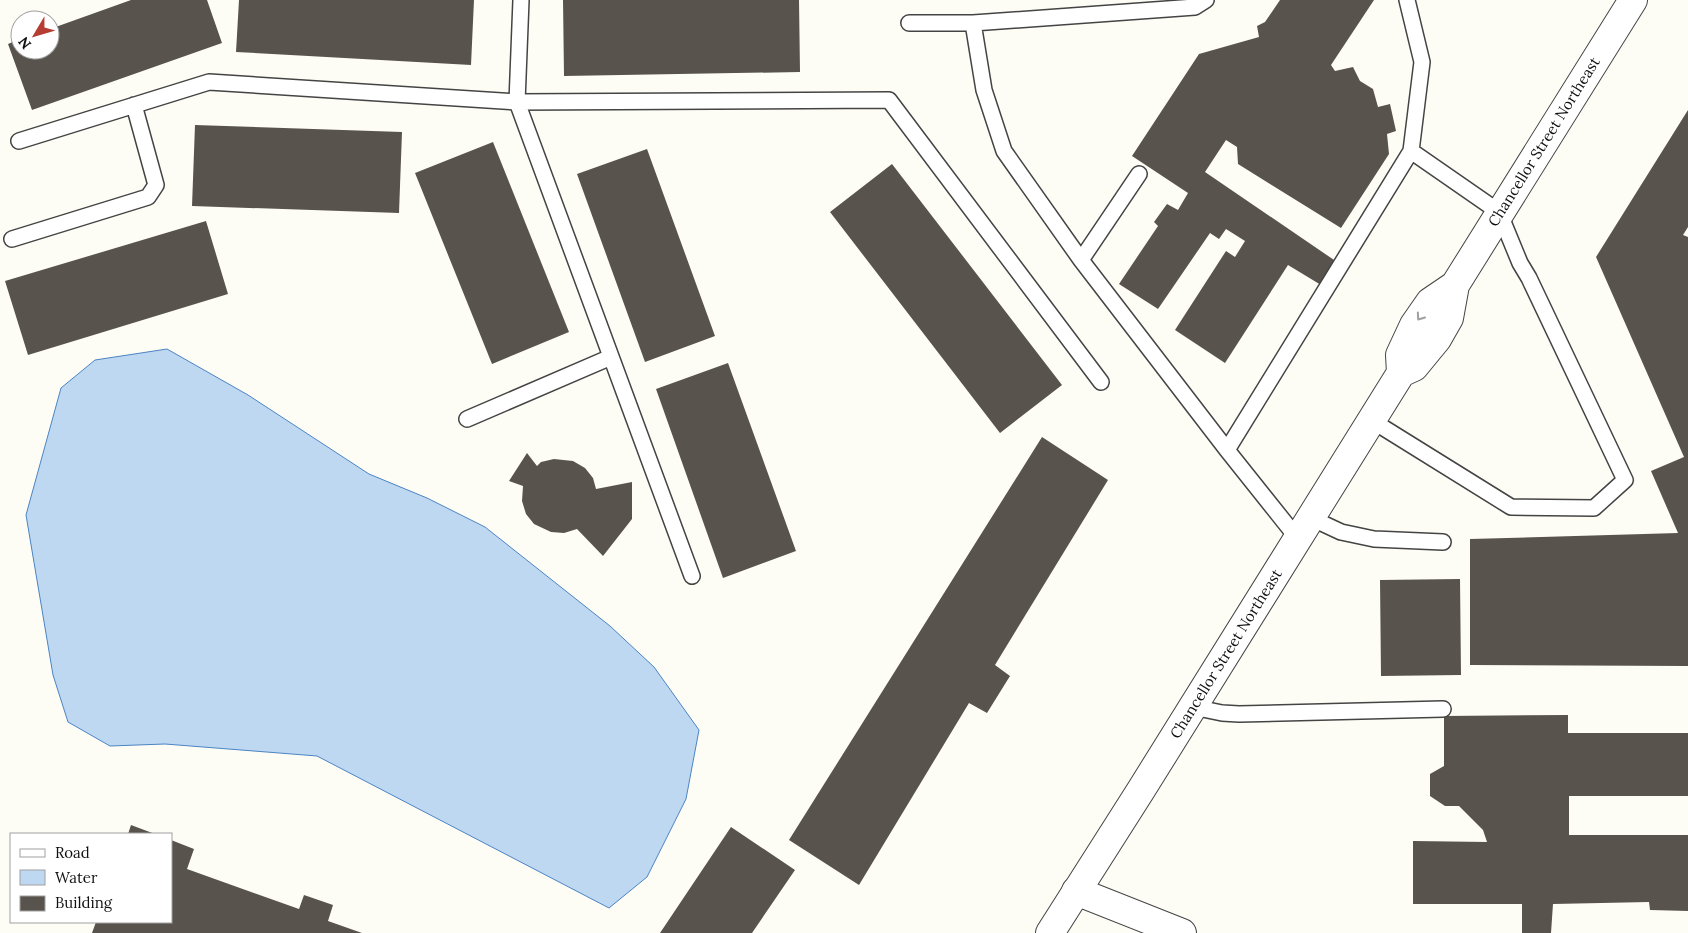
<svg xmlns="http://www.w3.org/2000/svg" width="1688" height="933" viewBox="0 0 1688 933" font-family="Lora,serif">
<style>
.water{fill:#bed8f2;stroke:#4b84c3}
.building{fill:#59534e}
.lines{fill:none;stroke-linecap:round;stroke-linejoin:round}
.service-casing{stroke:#444;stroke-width:18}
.minor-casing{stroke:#444;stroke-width:30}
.tertiary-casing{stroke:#444;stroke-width:30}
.service{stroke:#fff;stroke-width:15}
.minor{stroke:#fff;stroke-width:28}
.tertiary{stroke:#fff;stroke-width:28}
.oneway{stroke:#a0a0a0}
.labels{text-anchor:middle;stroke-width:5;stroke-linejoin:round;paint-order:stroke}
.street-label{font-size:15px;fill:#111;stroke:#fff}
</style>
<rect width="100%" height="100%" fill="#fefdf5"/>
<path class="water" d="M 167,349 L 248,395 L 369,474 L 427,498 L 485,527 L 610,626 L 654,667 L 699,730 L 686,799 L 647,877 L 609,908 L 317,756 L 165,744 L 110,746 L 68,722 L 53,675 L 26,515 L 61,388 L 95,360 Z"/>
<path class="building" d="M 131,0 L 207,0 L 222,43 L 32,110 L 8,44 L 20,39 L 20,50 L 50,50 L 50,29 Z
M 239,0 L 474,0 L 471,65 L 236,52 Z
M 563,0 L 799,0 L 800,72 L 564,76 Z
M 1280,0 L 1374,0 L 1331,65 L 1335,71 L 1353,67 L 1360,81 L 1373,89 L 1378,107 L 1390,104 L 1396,131 L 1387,134 L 1389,154 L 1341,228 L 1238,164 L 1237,147 L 1226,140 L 1205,172 L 1337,262 L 1321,285 L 1288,265 L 1225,363 L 1175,330 L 1226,251 L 1235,257 L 1245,241 L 1226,229 L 1219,239 L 1210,233 L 1158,309 L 1119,284 L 1158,226 L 1154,222 L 1167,204 L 1178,210 L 1188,193 L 1132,156 L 1199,54 L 1259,37 L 1257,26 L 1265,22 Z
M 1688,110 L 1688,227 L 1683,235 L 1688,237 L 1688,666 L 1470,665 L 1470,539 L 1678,533 L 1651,471 L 1684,457 L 1596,257 Z
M 195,125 L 402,132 L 399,213 L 192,206 Z
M 493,142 L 569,332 L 492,364 L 415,173 Z
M 647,149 L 715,336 L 645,362 L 577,174 Z
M 892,164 L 1062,385 L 1000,433 L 830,212 Z
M 206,221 L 228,294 L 28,355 L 5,281 Z
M 728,363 L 796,551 L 723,578 L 656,389 Z
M 1042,437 L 1108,480 L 995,665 L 1010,676 L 987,713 L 969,703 L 859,885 L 789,840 Z
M 527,453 L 537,466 L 541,462 L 554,459 L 573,461 L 585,468 L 593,478 L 596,489 L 632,482 L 632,519 L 603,556 L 577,529 L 564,533 L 551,532 L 534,524 L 526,514 L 522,501 L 523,486 L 509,481 Z
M 1460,579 L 1461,675 L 1381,676 L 1380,580 Z
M 1568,715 L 1568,733 L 1688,733 L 1688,796 L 1569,796 L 1569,835 L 1688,835 L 1688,911 L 1650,910 L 1649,902 L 1553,904 L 1551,933 L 1522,933 L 1522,904 L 1413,904 L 1413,841 L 1487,842 L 1483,830 L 1459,806 L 1445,806 L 1430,796 L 1430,774 L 1444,766 L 1444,716 Z
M 131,825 L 155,834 L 128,834 Z
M 731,827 L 795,870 L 752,933 L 660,933 Z
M 171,840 L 194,849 L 187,869 L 299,909 L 304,895 L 333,905 L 328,921 L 362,933 L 92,933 L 96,922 L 171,922 Z"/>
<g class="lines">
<defs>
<path id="service" d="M 521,0 L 517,102 L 692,576
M 909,23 L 973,23 L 1195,7 L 1206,0
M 973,23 L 984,90 L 1004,151 L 1081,260 L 1227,450 L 1298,539
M 19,141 L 209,82 L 517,102 L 889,100 L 1101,382
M 12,239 L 148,197 L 156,185 L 134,105
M 1081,260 L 1139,174
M 467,419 L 611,357
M 1371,420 L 1511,507 L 1594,508 L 1625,480 L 1529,278 L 1520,263 L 1499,212 L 1411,151
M 1227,450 L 1411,151 L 1422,62 L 1407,0
M 1311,518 L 1341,532 L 1374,539 L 1443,542
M 1193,707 L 1222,713 L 1239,714 L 1443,709"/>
<path id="minor" d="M 1076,891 L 1182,933"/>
<path id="tertiary" d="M 1401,373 L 1414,367 L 1437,339 L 1449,318 L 1455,285 L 1633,0
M 1050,933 L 1141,790 L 1401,373 L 1400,355 L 1414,325 L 1430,302 L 1455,285"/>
</defs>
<use href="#service" class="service-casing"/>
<use href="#minor" class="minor-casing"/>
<use href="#tertiary" class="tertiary-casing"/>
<use href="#service" class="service"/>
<use href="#minor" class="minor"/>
<use href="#tertiary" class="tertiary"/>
</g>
<defs><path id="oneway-chevron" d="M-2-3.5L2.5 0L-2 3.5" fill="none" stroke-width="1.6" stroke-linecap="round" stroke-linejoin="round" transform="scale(1.25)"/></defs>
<use class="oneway" href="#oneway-chevron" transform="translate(1420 317) rotate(125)"/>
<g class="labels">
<g class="street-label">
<text transform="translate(1544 142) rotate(-58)" y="5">Chancellor Street Northeast</text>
<text transform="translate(1226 654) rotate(-58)" y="5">Chancellor Street Northeast</text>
</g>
</g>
<rect x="10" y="833" width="162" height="90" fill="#ffffff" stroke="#a0a0a0"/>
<rect x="20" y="849" width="25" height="8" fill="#ffffff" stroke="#a0a0a0"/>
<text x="55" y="858" font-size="15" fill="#111111">Road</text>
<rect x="20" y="870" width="25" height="15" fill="#bed8f2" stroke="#a0a0a0"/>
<text x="55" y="883" font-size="15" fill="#111111">Water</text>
<rect x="20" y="896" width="25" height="15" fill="#59534e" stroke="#a0a0a0"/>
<text x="55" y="908" font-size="15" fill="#111111">Building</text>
<g transform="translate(35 35) rotate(232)"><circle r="24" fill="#ffffff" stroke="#a0a0a0"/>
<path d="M0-4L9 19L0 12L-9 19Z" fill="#b63d33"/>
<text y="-8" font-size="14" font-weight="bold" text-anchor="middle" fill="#111111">N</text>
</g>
</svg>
